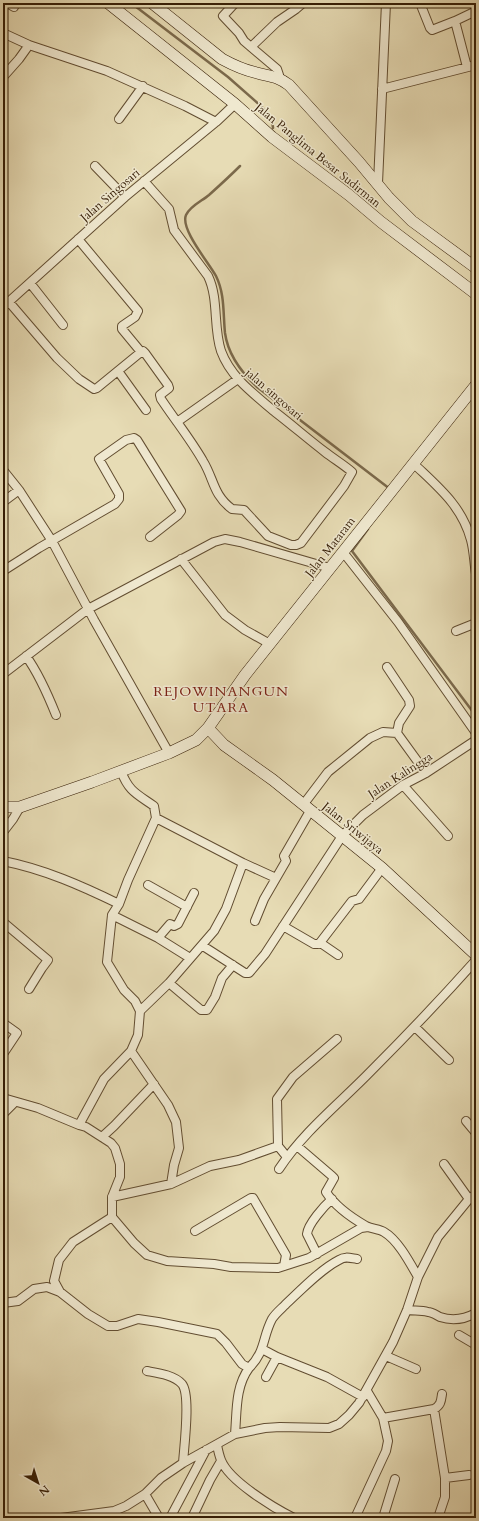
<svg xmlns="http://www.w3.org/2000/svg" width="479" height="1521" viewBox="0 0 479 1521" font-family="Cardo,serif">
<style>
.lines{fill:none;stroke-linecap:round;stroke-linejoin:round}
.stream{stroke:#7b694b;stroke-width:2.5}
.street-casing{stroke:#624d31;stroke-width:10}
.secondary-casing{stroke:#351d05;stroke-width:12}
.street{stroke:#efe8cf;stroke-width:8}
.secondary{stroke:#efe8cf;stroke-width:11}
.labels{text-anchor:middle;stroke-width:3;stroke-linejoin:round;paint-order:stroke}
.street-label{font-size:12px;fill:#351d05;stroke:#efe8cf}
.quarter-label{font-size:14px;letter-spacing:1px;fill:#7a1f14;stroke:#efe8cf}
</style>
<rect width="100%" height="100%" fill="#e7dcb5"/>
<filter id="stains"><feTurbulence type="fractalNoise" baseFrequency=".005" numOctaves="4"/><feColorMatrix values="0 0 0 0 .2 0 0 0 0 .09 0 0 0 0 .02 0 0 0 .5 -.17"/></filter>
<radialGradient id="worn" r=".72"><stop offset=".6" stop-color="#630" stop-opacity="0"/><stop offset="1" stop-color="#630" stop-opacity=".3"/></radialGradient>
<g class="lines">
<path class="stream" d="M 131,3 L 228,77 L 262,107 L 272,119 L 273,128
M 240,166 C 230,176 219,186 209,195 C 202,201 190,206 186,215 C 180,229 209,263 216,276 C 225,294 223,314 225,333 C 228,355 241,372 257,387 L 390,489
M 368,529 L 352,551 L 476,716"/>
<defs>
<path id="street" d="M 7,3 L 14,7
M 235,3 L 223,16 L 239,33 L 244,41 L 277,69 L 280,78
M 420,3 L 430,28 L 432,30 L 455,21
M 3,33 L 29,45 L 107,71 L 185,106 L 216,122
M 251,47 L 277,22 L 296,9 L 303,3
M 467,67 L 455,21 L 476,11
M 3,77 L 19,59 L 29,45
M 382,89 L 476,65
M 119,119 L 143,86
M 95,166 L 125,197
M 378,183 L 386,3
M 78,239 L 138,311 L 135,317 L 122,326 L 122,329 L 141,352 L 143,351 L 145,353 L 168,385 L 169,388 L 160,395 L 161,399 C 175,420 191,440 203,461 C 214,479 213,495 232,509 L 244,510 L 268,536 L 291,545 L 296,545 L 301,543 L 344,486 L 352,472 C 344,465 334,459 325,452 C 308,439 292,425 275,412 C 254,394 231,378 221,351 C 213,327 219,299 208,276 L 174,230 L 169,209 L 144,181
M 30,283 L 63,325
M 9,302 L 57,358 L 79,379 L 94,389 L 97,388 L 141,352
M 3,307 L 125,197 L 216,122 L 235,104
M 118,371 L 146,410
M 177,422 L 238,379
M 414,464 C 438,487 462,506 471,540 C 474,551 474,562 476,574
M 3,470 L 19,490 L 52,541 L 94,620 L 169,753
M 3,502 L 19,490
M 343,552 L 398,622 L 476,733
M 181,559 L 225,615 L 245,630 L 270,644
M 3,571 L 39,548 L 115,504 L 119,499 L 119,494 L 99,459 L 126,440 L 134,438 L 137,440 L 181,511 L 178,515 L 150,537
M 456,631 L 476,623
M 26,656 C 39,674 48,695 56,715
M 387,667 L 409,700 L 410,706 L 399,723 L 397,733 L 426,773
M 3,674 L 88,609 L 214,542 L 225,539 L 240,542 L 330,568
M 121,771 C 129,792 137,794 154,806 L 156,818
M 403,785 L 448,836
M 303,805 L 328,772 L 370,738 L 383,732 L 397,733
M 3,832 L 13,819 L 20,807
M 3,861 C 44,869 82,886 119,904
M 148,885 L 187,907
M 112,915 L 158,938 L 190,958
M 255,921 L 264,899 L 286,861 L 284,856 L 310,811
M 3,922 L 48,960 L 42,968 L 29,989
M 283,926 L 314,944 L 322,944 L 338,955
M 158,938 L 170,924 L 174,926 L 178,924 L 194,893
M 319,944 L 352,901 L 359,899 L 382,868
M 203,946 L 245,973 L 249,973 L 265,954 L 342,836 L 363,815 L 403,785 L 426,773 L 476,740
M 169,983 L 201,1010 L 207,1010 L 215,997 L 222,978 L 233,965
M 140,1011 L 169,983 L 214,931 L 226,909 L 243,863
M 3,1023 L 17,1033 L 3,1054
M 415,1027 L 449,1060
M 3,1098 L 38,1108 L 79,1125 L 104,1079 L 131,1051 L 138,1035 L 140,1011 L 135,1001 L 124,990 L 107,962 L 112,915 L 119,904 L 128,880 L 156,818 L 243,863 L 276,878
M 3,1114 L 15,1102
M 466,1121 L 476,1133
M 79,1125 L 86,1127 L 111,1143 L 115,1148 L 120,1164 L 120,1177 L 112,1197 L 112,1217 L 134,1243 L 147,1255 L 167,1261 L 214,1264 L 231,1267 L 278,1268 L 309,1258 L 361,1228 L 368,1227
M 102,1137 L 114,1126 L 154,1084
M 278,1146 L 277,1099 L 293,1077 L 337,1039
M 297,1146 L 332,1176 L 334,1178 L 326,1192 C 335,1206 352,1218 366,1226 C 372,1229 379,1229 384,1232 C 398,1240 410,1263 418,1277
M 444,1164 L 469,1199
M 279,1169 C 304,1131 340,1103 371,1071 C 407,1035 442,998 476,960
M 171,1184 L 210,1166 L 239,1160 L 278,1146 L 287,1157
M 112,1197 L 171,1184 L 174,1165 L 179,1148 L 176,1122 L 168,1105 L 131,1051
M 195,1231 L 251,1198 L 253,1198 L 286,1255 L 284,1266
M 317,1254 L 307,1234 C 308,1224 324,1206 332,1199
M 60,1292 L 54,1281 L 59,1260 L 73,1242 L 112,1217
M 3,1303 L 18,1301 L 34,1289 L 47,1287 L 60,1292 L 88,1314 L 108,1326 L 117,1326 L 138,1319 L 158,1322 L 217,1334 L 226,1343 L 242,1364 L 249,1368 C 266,1351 262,1338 272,1319 C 275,1314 281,1309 285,1305 C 300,1291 321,1269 339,1260 C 345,1256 350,1258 357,1259
M 407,1310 C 414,1311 421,1310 428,1312 C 432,1312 436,1315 440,1317 C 452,1321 465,1319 476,1313
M 459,1335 L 476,1345
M 262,1349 L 277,1357 L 327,1377 L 363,1397
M 386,1356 L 416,1369
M 147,1371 C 158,1373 174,1375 182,1384 C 191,1395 184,1447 183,1463
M 266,1377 L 277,1357
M 367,1391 L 383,1418 L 434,1409 C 441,1405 441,1401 442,1394
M 434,1409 L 445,1478 L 445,1497 L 438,1518
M 235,1434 C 237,1412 235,1387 249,1368
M 217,1445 C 218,1450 219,1455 221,1460 C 229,1481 274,1508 294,1518
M 445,1478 L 469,1475
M 145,1494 L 159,1518
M 61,1518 L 114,1511 L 126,1506 L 145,1494 L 161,1478 L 183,1463 L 235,1434 L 265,1428 L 280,1427 L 329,1428 L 339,1424 L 349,1415 L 359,1403 L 393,1342 L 407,1310 L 418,1277 L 438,1237 L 469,1199 L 476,1194
M 170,1518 L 206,1450
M 192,1518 L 210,1480 L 221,1461
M 355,1518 L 386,1451 L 388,1441 L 383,1418
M 383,1518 L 395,1479"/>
<path id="secondary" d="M 108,3 L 235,104 L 272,137 L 349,195 L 381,222 L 476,294
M 152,3 L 222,59 C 233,65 244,70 257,73 C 271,77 277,76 289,85 L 359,162 L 389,198 L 412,221 L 476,268
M 208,728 L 224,745 L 273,780 L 382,868 L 476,955
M 3,807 L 20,807 L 92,782 L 169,753 L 196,740 L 208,728 L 245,675 L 476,385"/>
</defs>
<use href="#street" class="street-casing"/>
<use href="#secondary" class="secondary-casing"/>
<use href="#street" class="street"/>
<use href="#secondary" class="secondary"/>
</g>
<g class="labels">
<g class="street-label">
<text transform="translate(318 155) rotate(39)" y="4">Jalan Panglima Besar Sudirman</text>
<text transform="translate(110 195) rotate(-41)" y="4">Jalan Singosari</text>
<text transform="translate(274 394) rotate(41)" y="4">jalan singosari</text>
<text transform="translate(330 547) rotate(-52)" y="4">Jalan Mataram</text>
<text transform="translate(400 775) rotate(-33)" y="4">Jalan Kalingga</text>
<text transform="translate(353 828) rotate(39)" y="4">Jalan Sriwijaya</text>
</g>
<g class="quarter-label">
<text x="221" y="696">REJOWINANGUN<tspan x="221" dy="16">UTARA</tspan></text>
</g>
</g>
<rect width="479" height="1521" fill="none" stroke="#e7dcb5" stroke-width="16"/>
<rect x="4" y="4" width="471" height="1513" fill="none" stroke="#351d05" stroke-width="2"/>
<rect x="8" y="8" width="463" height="1505" fill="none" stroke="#351d05"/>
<g transform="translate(38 1483) rotate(141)" stroke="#efe8cf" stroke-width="3" paint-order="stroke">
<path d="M0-3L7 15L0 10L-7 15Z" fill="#351d05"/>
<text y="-6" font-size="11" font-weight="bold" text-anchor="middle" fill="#351d05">N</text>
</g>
<rect width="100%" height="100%" filter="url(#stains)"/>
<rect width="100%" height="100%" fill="url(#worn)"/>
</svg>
